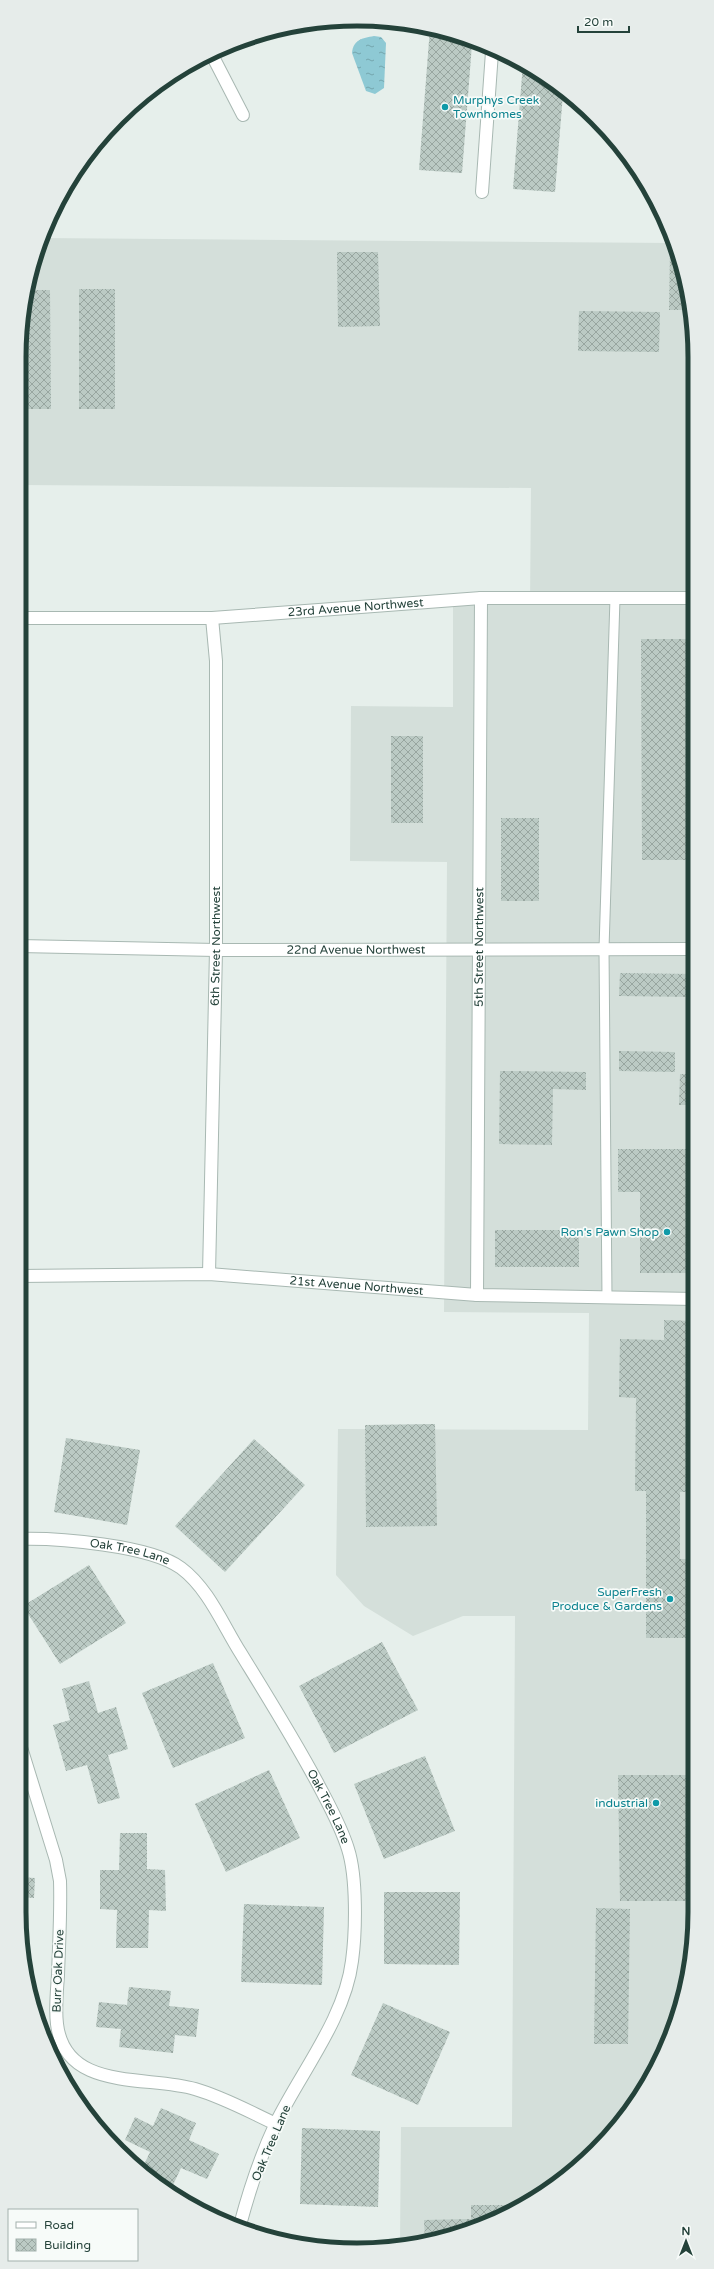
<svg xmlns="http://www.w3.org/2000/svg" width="714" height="2269" viewBox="0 0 714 2269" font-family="'Varela Round',sans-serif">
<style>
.built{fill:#d4dfda}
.water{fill:url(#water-ripples)}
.building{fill:url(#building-cross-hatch)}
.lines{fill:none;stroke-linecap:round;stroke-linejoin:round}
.service-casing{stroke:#a8b8b2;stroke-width:11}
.minor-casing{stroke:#a8b8b2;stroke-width:14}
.service{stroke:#fff;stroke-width:9}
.minor{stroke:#fff;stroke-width:12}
.culture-dot{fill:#0f9aa8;stroke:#f7fbf9;stroke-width:1.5}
.labels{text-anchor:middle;stroke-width:3.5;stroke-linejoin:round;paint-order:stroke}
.culture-label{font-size:12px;fill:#0d838f;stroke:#f7fbf9;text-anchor:end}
.street-label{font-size:12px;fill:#24423a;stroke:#f7fbf9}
.rim{fill:none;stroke:#24423a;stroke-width:5}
</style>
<defs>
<pattern id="water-ripples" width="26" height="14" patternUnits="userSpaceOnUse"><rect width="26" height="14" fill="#8ec9d4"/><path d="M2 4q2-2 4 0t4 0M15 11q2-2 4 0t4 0" fill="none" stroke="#74a5ad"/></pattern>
<pattern id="building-cross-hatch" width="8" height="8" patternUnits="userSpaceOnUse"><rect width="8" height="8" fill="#bbcac4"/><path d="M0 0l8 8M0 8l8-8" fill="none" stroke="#98a6a0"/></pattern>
</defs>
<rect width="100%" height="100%" fill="#e6efeb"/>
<path class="built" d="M 41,238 L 671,243 L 692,313 L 695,1912 L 688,1978 L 669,2041 L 638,2100 L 563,2180 L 506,2215 L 445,2238 L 400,2246 L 401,2127 L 512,2127 L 515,1616 L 463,1616 L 413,1636 L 364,1606 L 336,1575 L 338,1429 L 588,1430 L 589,1313 L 444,1312 L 447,862 L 350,861 L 351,706 L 453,707 L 453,605 L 530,605 L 531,488 L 19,485 L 19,357 L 26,291 Z"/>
<path class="water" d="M 374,36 L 381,37 L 386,43 L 384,88 L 375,94 L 366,91 L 352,53 C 353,40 362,38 374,36 Z"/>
<path class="building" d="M 430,28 L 472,44 L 462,173 L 419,170 Z
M 523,63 L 563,94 L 555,192 L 513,189 Z
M 670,250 L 673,250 L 691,310 L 669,310 Z
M 337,252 L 378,252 L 380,326 L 338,327 Z
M 79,289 L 115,289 L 115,409 L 79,409 Z
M 26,290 L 50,290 L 51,409 L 19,409 L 19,357 Z
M 579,311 L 660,312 L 659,352 L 578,351 Z
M 641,639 L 693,639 L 693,860 L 642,860 Z
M 391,736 L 423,736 L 423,823 L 391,823 Z
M 501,818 L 539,818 L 539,901 L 501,901 Z
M 620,973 L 693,974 L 693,997 L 619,996 Z
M 619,1051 L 675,1052 L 675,1072 L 619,1071 Z
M 500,1071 L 586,1072 L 586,1090 L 553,1089 L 552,1145 L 499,1144 Z
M 680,1074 L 693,1074 L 694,1105 L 679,1105 Z
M 618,1149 L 694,1149 L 694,1273 L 640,1273 L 640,1192 L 618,1192 Z
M 495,1230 L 579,1230 L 579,1267 L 495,1267 Z
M 664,1320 L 694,1321 L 694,1492 L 680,1492 L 680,1559 L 694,1559 L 694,1638 L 646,1638 L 646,1491 L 635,1491 L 636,1398 L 619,1397 L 620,1339 L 664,1340 Z
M 435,1424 L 437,1526 L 366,1527 L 365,1425 Z
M 66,1438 L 140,1450 L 127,1525 L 54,1512 Z
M 254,1439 L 305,1485 L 225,1572 L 175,1526 Z
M 89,1565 L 126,1623 L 60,1664 L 23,1606 Z
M 382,1642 L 418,1710 L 334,1753 L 299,1686 Z
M 213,1663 L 245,1738 L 173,1768 L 142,1693 Z
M 89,1681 L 98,1713 L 116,1707 L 128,1749 L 108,1755 L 120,1798 L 98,1804 L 87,1765 L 66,1771 L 53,1725 L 70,1720 L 62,1689 Z
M 425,1756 L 455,1831 L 384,1859 L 354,1784 Z
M 269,1770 L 300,1838 L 226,1872 L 195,1804 Z
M 618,1775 L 695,1775 L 695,1901 L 620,1901 Z
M 120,1833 L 147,1833 L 147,1869 L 165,1870 L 166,1911 L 149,1910 L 148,1948 L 116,1948 L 117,1910 L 100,1909 L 100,1870 L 119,1870 Z
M 19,1877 L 35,1878 L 34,1898 L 19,1897 Z
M 384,1892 L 460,1892 L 459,1965 L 384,1964 Z
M 244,1904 L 324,1907 L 322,1985 L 241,1982 Z
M 596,1908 L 630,1909 L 628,2044 L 594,2044 Z
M 129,1987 L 171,1991 L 169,2006 L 199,2009 L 196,2037 L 175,2035 L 173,2053 L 119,2047 L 121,2029 L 96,2027 L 99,2002 L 127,2005 Z
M 383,2003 L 450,2032 L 418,2105 L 351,2075 Z
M 161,2108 L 196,2123 L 189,2140 L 219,2154 L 207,2179 L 181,2168 L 173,2185 L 141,2171 L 150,2152 L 125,2140 L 135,2117 L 153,2126 Z
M 302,2128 L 380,2131 L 378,2207 L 300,2204 Z
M 471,2205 L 523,2205 L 506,2215 L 445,2238 L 425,2242 L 424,2220 L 471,2219 Z"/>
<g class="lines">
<defs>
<path id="service" d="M 607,1298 L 604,949 L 615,598"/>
<g id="minor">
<path d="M 211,53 L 243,115"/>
<path d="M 482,192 L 492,52"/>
<path id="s1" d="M 19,618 L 212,618 L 481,598 L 693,598"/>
<path id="s2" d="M 19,946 L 216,950 L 693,949"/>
<path id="s3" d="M 209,1274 L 216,950 L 216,661 L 212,618"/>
<path id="s4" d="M 19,1276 L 209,1274 L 477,1295 L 694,1299"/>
<path id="s5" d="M 477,1295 L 481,598"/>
<path id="s6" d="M 19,1539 C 58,1538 150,1545 181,1568 C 208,1588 223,1625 240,1652 C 267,1696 294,1739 318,1784 C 329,1805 341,1826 348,1849 C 357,1877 356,1932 352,1961 C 345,2018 301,2072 276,2123 C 261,2155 249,2191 240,2225"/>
<path d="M 19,1741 L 56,1860 L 60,1881 C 61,1912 59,1944 58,1975 C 57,1991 55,2008 57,2024 C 65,2092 147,2075 195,2089 C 223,2097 250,2112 276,2124"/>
</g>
</defs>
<use href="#service" class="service-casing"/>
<use href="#minor" class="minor-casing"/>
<use href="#service" class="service"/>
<use href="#minor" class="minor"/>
</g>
<g class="culture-dot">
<circle cx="445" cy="107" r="4"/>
<circle cx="667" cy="1232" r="4"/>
<circle cx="670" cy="1599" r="4"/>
<circle cx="656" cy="1803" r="4"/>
</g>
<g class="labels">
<g class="culture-label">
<text x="453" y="104" text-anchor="start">Murphys Creek<tspan x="453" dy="14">Townhomes</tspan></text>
<text x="659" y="1236">Ron's Pawn Shop</text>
<text x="662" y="1596">SuperFresh<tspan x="662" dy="14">Produce &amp; Gardens</tspan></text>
<text x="648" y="1807">industrial</text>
</g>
<g class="street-label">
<text dy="4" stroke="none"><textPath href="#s1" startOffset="337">23rd Avenue Northwest</textPath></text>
<text dy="4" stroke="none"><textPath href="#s3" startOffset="328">6th Street Northwest</textPath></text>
<text dy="4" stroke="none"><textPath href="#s5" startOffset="348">5th Street Northwest</textPath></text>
<text dy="4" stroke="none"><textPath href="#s2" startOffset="337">22nd Avenue Northwest</textPath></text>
<text dy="4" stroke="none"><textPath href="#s4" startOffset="338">21st Avenue Northwest</textPath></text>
<text dy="4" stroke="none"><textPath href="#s6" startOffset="112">Oak Tree Lane</textPath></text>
<text dy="4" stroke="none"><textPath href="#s6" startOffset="448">Oak Tree Lane</textPath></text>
<text transform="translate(58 1971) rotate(-88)" y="4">Burr Oak Drive</text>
<text transform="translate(271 2143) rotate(-67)" y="4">Oak Tree Lane</text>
</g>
</g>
<path d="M0 0H714V2269H0ZM357 26H357A331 331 0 0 1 688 357V1912A331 331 0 0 1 357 2243H357A331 331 0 0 1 26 1912V357A331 331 0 0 1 357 26Z" fill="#e6ecea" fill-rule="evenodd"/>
<path class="rim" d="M357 26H357A331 331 0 0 1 688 357V1912A331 331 0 0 1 357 2243H357A331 331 0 0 1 26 1912V357A331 331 0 0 1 357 26Z"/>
<rect x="8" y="2209" width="130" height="52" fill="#f7fbf9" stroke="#a3b1ad"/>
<rect x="16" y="2222" width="20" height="6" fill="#ffffff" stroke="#a3b1ad"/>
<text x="44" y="2229" font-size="12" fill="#24423a">Road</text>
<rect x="16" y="2239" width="20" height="12" fill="url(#building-cross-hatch)" stroke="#a3b1ad"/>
<text x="44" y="2249" font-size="12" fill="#24423a">Building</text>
<g transform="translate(686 2241)" stroke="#f7fbf9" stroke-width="3" paint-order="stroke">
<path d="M0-3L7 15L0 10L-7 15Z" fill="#24423a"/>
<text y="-6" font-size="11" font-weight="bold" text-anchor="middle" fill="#24423a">N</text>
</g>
<path d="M578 26v6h51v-6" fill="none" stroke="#24423a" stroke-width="2"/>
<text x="584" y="26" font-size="12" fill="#24423a" stroke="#f7fbf9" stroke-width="3" paint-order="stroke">20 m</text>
</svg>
